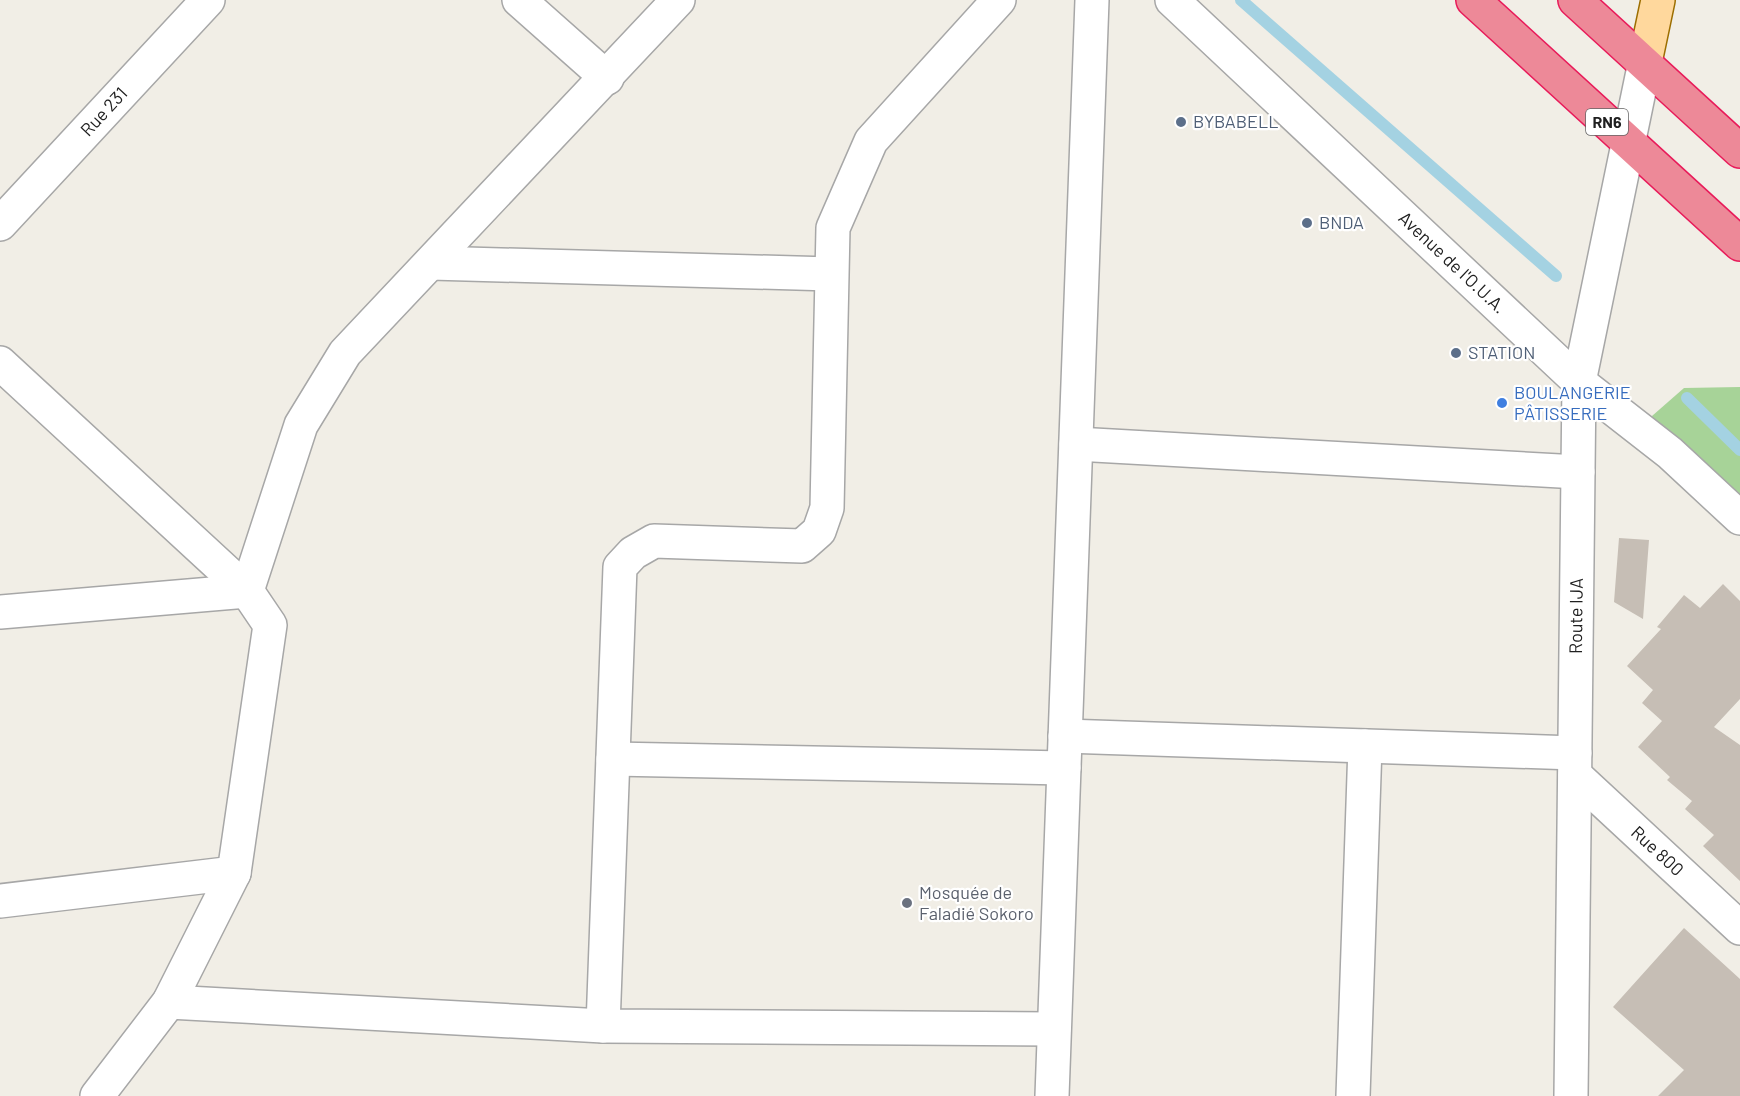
<svg xmlns="http://www.w3.org/2000/svg" width="1740" height="1096" viewBox="0 0 1740 1096" font-family="Barlow,sans-serif">
<style>
.forest{fill:#a7d398}
.lines{fill:none;stroke-linecap:round;stroke-linejoin:round}
.stream{stroke:#a4d2e2;stroke-width:12}
.building{fill:#c6beb5}
.minor-casing{stroke:#a7a7a7;stroke-width:36}
.major-casing{stroke:#9c6e00;stroke-width:36}
.highway-casing{stroke:#e81b5a;stroke-width:36}
.minor{stroke:#fff;stroke-width:33}
.major{stroke:#ffd89d;stroke-width:33}
.highway{stroke:#ed8998;stroke-width:33}
.service-dot{fill:#5c6f8a;stroke:#fff;stroke-width:2}
.shop-dot{fill:#3f7fe0;stroke:#fff;stroke-width:2}
.worship-dot{fill:#6b7280;stroke:#fff;stroke-width:2}
.labels{text-anchor:middle;stroke-width:4.5;stroke-linejoin:round;paint-order:stroke}
.shield{fill:#fff;stroke:#636363;stroke-width:1.5}
.shield-label{font-size:16px;font-weight:bold;fill:#202020}
.street-label{font-size:18px;fill:#202020;stroke:#fff}
.service-label{font-size:18px;fill:#4e5e75;stroke:#fff;text-anchor:start}
.shop-label{font-size:18px;fill:#366cbe;stroke:#fff;text-anchor:start}
.worship-label{font-size:18px;fill:#5b616d;stroke:#fff;text-anchor:start}
</style>
<rect width="100%" height="100%" fill="#f1eee6"/>
<path class="forest" d="M 1740,387 L 1740,496 L 1656,434 L 1652,416 L 1684,388 Z"/>
<g class="lines">
<path class="stream" d="M 1241,0 L 1556,276
M 1687,398 L 1740,450"/>
</g>
<path class="building" d="M 1619,538 L 1649,540 L 1643,619 L 1614,602 Z
M 1723,584 L 1740,601 L 1740,699 L 1714,727 L 1740,745 L 1740,881 L 1703,846 L 1714,835 L 1685,809 L 1692,801 L 1667,780 L 1670,777 L 1638,747 L 1662,721 L 1642,703 L 1653,690 L 1627,666 L 1661,629 L 1657,627 L 1684,595 L 1700,608 Z
M 1684,928 L 1740,979 L 1740,1096 L 1658,1096 L 1684,1070 L 1613,1007 Z"/>
<g class="lines">
<defs>
<g id="minor">
<path d="M 519,0 L 607,78"/>
<path id="s1" d="M 1172,0 L 1579,382 L 1670,453 L 1740,518"/>
<path id="s2" d="M 0,224 L 208,0"/>
<path d="M 431,263 L 831,274"/>
<path d="M 0,363 L 247,591 L 270,625 L 234,873 L 169,1002 L 97,1096"/>
<path d="M 1076,444 L 1578,472"/>
<path d="M 247,591 L 301,425 L 345,353 L 678,0"/>
<path d="M 0,612 L 247,591"/>
<path d="M 1065,736 L 1575,753"/>
<path d="M 613,759 L 1064,768"/>
<path id="s3" d="M 1575,775 L 1740,928"/>
<path d="M 0,901 L 234,873"/>
<path d="M 169,1002 L 603,1026 L 1054,1029"/>
<path d="M 603,1026 L 620,567 L 633,553 L 654,541 L 802,546 L 819,531 L 827,508 L 833,228 L 871,141 L 999,0"/>
<path d="M 1052,1096 L 1092,0"/>
<path d="M 1353,1096 L 1365,746"/>
<path id="s4" d="M 1571,1096 L 1579,382 L 1645,62"/>
</g>
<path id="major" d="M 1645,62 L 1658,0"/>
<path id="highway" d="M 1473,0 L 1740,244
M 1575,0 L 1740,151"/>
</defs>
<use href="#minor" class="minor-casing"/>
<use href="#major" class="major-casing"/>
<use href="#highway" class="highway-casing"/>
<use href="#minor" class="minor"/>
<use href="#major" class="major"/>
<use href="#highway" class="highway"/>
</g>
<g class="service-dot">
<circle cx="1181" cy="122" r="6"/>
<circle cx="1307" cy="223" r="6"/>
<circle cx="1456" cy="353" r="6"/>
</g>
<circle class="shop-dot" cx="1502" cy="403" r="6"/>
<circle class="worship-dot" cx="907" cy="903" r="6"/>
<g class="labels">
<rect class="shield" x="1586" y="109" width="42" height="26" rx="4.5"/>
<g class="shield-label">
<text x="1607" y="128">RN6</text>
</g>
<g class="street-label">
<text dy="6" stroke="none"><textPath href="#s2" startOffset="153">Rue 231</textPath></text>
<text dy="6" stroke="none"><textPath href="#s1" startOffset="384">Avenue de l'O.U.A.</textPath></text>
<text dy="6" stroke="none"><textPath href="#s4" startOffset="480">Route IJA</textPath></text>
<text dy="6" stroke="none"><textPath href="#s3" startOffset="112">Rue 800</textPath></text>
</g>
<g class="service-label">
<text x="1193" y="128">BYBABELL</text>
<text x="1319" y="229">BNDA</text>
<text x="1468" y="359">STATION</text>
</g>
<g class="shop-label">
<text x="1514" y="399">BOULANGERIE<tspan x="1514" dy="21">PÂTISSERIE</tspan></text>
</g>
<g class="worship-label">
<text x="919" y="899">Mosquée de<tspan x="919" dy="21">Faladié Sokoro</tspan></text>
</g>
</g>
</svg>
